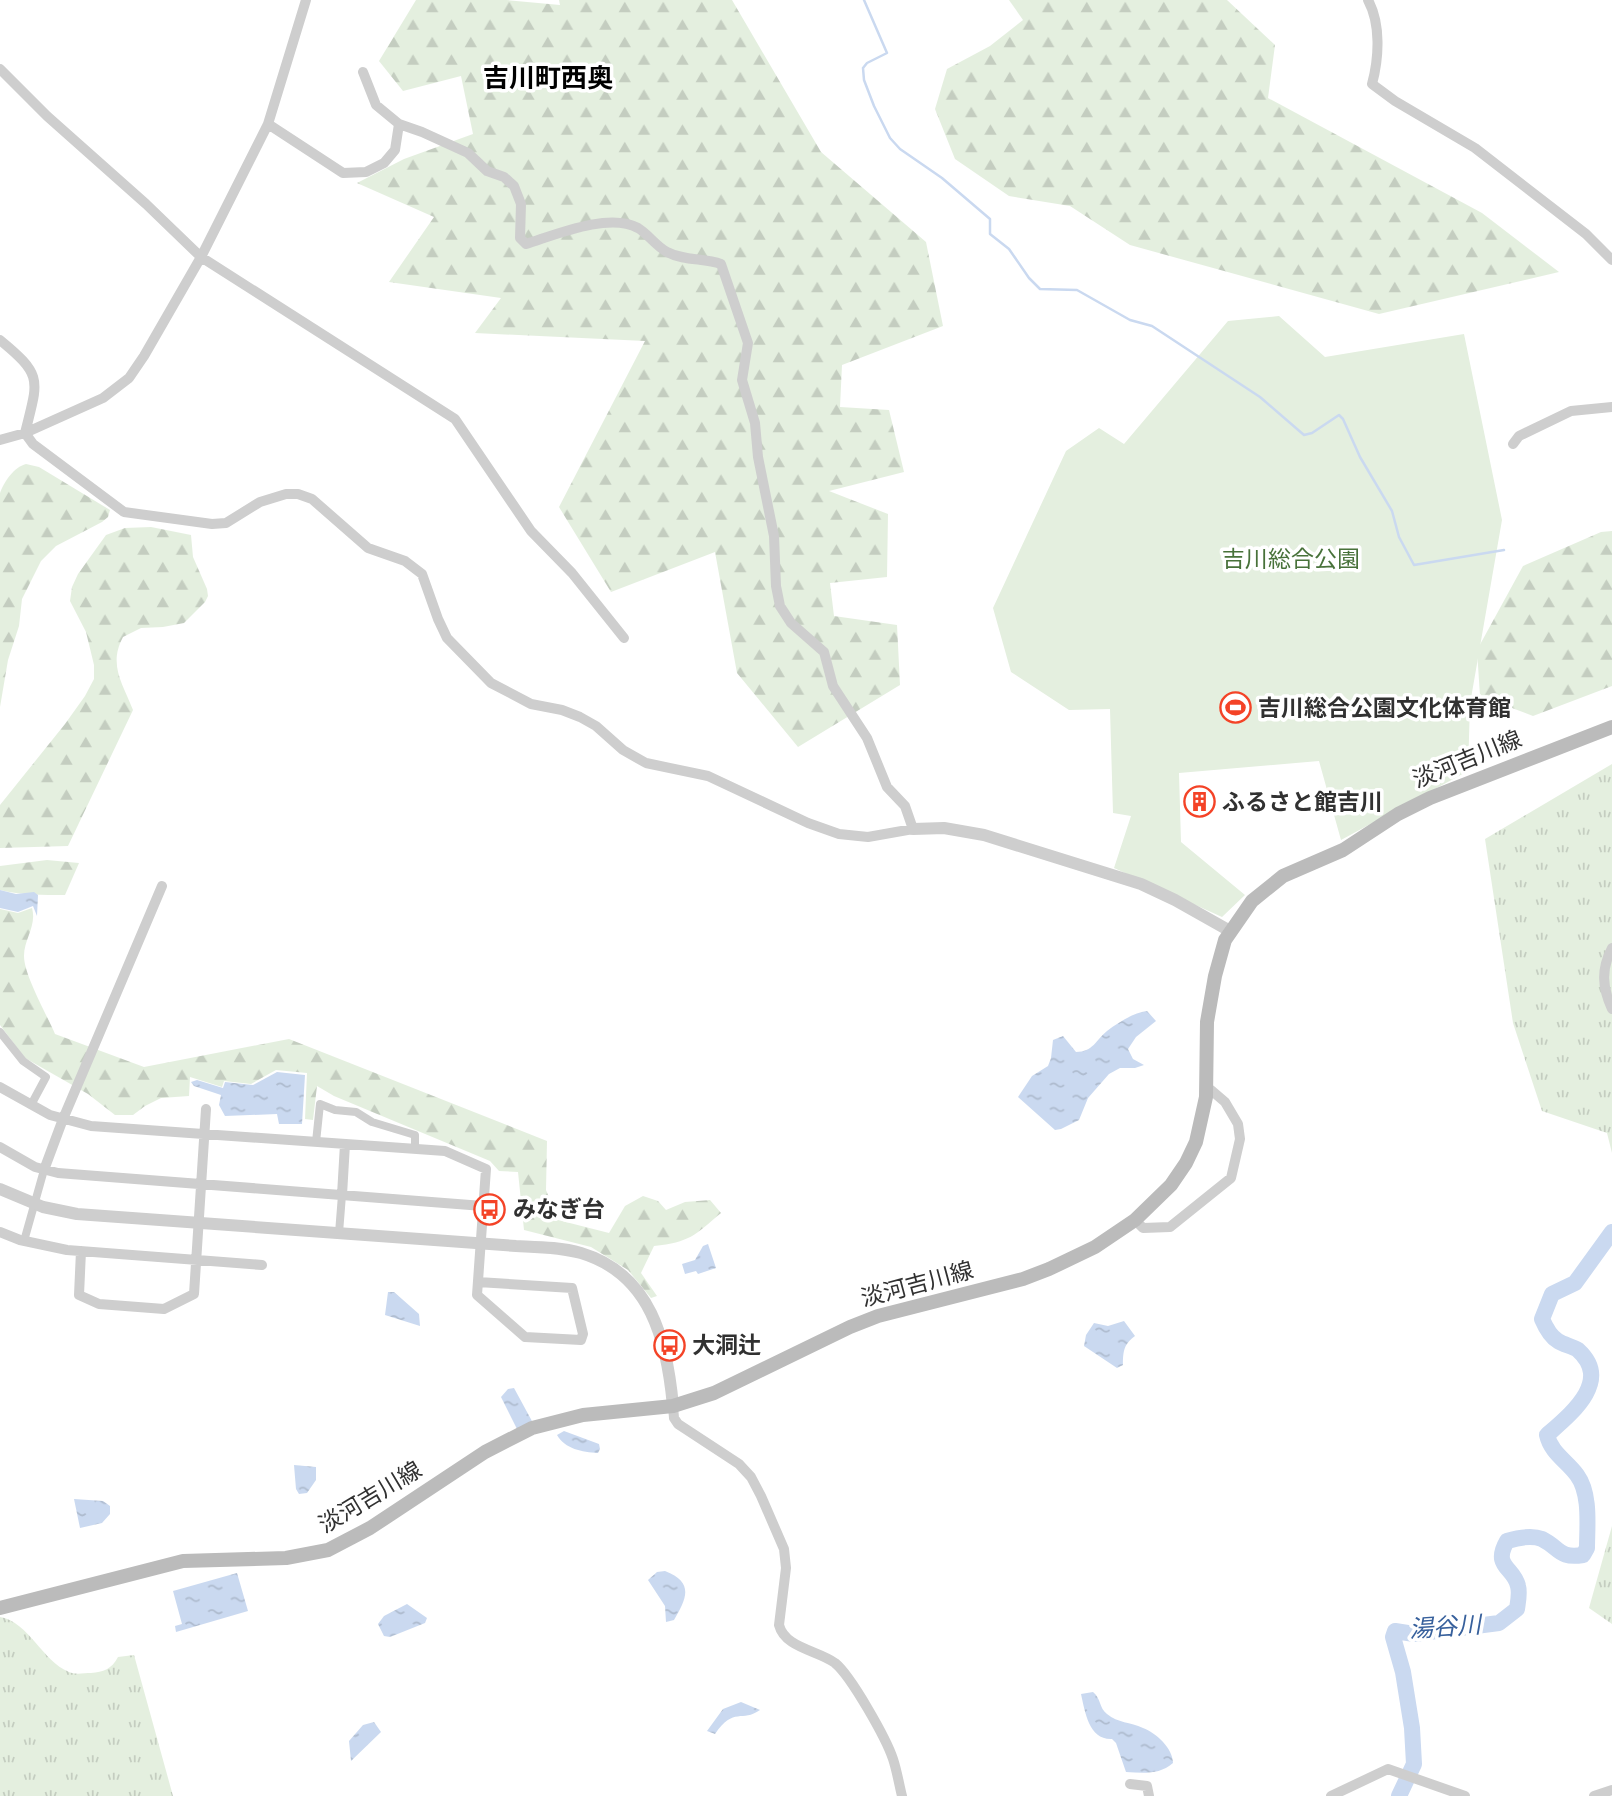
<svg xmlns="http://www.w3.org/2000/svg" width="1612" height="1796" viewBox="0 0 1612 1796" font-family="'Exo 2','Noto Sans JP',sans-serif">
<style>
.grass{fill:url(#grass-tufts)}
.forest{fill:url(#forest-firs)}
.park{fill:#e4efdf}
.water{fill:url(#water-ripples)}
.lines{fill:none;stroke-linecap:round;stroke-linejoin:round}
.stream{stroke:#cad9f0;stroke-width:2.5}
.river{stroke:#cad9f0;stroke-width:16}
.pedestrian{stroke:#cecece;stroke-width:8}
.minor{stroke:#cecece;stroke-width:10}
.tertiary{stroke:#cecece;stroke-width:12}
.secondary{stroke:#bbb;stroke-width:14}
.labels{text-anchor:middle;stroke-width:7;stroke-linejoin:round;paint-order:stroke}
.park-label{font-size:23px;fill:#48723a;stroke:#fff}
.poi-label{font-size:23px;font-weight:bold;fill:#313131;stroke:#fff;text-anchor:start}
.street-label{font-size:23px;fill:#313131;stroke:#fff}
.water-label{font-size:24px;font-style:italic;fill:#37609c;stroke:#fff}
.quarter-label{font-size:26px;font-weight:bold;fill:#000;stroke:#fff}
</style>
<defs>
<pattern id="grass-tufts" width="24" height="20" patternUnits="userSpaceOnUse" patternTransform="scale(1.75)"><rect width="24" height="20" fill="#e4efdf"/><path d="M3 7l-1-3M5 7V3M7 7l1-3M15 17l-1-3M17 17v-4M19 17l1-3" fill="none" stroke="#c4cdc0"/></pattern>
<pattern id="forest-firs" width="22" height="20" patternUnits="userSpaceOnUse" patternTransform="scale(1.75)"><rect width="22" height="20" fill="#e4efdf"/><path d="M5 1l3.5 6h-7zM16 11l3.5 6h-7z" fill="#c4cdc0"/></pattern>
<pattern id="water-ripples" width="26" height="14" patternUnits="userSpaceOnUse" patternTransform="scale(1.75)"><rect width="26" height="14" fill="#cad9f0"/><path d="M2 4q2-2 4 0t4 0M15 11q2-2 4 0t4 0" fill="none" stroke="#aebbce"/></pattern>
</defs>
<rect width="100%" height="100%" fill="#fff"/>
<path class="grass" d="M 1612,764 L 1612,1153 L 1607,1133 L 1542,1111 L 1513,1023 L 1485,839 Z
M 1612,1526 L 1612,1624 L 1589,1608 Z
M 0,1617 C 29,1622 42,1661 69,1672 C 75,1675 84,1673 91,1673 C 103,1672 112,1669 118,1657 L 134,1655 L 173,1796 L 0,1796 Z"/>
<path class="forest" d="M 416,0 L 506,0 L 560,5 L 559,0 L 732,0 L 821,152 L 926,242 L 943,326 L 842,365 L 840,407 L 889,410 L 904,472 L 829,491 L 888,514 L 887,577 L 830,583 L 834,616 L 897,625 L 900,685 L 798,747 L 737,673 L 715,552 L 611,592 L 559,507 L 645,341 L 475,333 L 501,298 L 389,282 L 434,217 L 357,183 L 404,159 L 473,134 L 461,76 L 403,91 L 379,61 Z
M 1009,0 L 1227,0 L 1275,45 L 1268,98 L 1482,213 L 1559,272 L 1379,314 L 1130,245 L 1070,206 L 1009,196 L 955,159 L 935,109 L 947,69 L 990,46 L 1023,20 Z
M 26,464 L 39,467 L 110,510 L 108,517 L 102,522 L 56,546 L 41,561 L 22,599 L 19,626 L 8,660 L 0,707 L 0,493 C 4,482 14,467 26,464 Z
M 151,527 L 191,535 L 193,557 L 207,589 L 208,596 L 205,602 L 184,623 L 163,627 L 141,628 L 123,637 C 108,665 123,684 133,710 L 68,846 L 0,848 L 0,805 L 65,724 L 85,696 L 94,679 L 94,665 L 86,632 L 70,601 L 72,587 L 78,574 L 106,535 L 125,528 Z
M 1612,531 L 1612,686 L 1533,716 L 1480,696 L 1477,650 L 1523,566 L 1601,532 Z
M 47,860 L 79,863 L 65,895 C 43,895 21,895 0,890 L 0,866 Z
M 32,908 C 37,926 24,939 24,956 C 24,975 47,1015 55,1034 L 144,1067 L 289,1039 L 547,1141 L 546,1190 L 558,1220 L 609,1233 L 625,1206 L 643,1196 L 658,1201 L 666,1210 L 685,1202 L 710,1200 L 721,1213 C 694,1236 690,1242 654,1246 L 641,1273 L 657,1296 L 651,1298 L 628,1270 L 591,1247 L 524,1230 L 518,1172 L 499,1171 L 490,1161 L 334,1096 L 317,1086 L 313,1120 L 305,1119 L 307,1073 L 276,1070 L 251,1084 L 224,1081 L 222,1087 L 190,1077 L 189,1096 L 161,1098 L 145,1106 L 133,1115 L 115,1115 L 88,1094 L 25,1058 L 0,1025 L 0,909 L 18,913 Z"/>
<path class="park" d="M 1279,316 L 1325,357 L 1464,334 L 1502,520 L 1470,704 L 1468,771 L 1341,840 L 1319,761 L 1179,773 L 1181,842 L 1245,895 L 1222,917 L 1114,868 L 1131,816 L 1113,813 L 1110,709 L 1069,710 L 1011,672 L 993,608 L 1066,451 L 1099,428 L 1124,444 L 1228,321 Z"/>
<path class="water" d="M 0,890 L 16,894 L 34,892 L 38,895 L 37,916 L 33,906 L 18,912 L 0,908 Z
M 1147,1011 L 1156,1021 L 1136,1037 L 1128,1049 L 1133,1059 L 1144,1065 L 1135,1068 L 1120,1068 L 1109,1074 L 1088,1098 L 1079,1120 L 1061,1129 L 1055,1130 L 1018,1097 L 1032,1076 L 1048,1066 L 1051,1058 L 1053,1040 L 1063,1036 L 1076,1052 C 1093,1052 1096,1040 1107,1031 C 1119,1022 1133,1013 1147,1011 Z
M 277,1072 L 305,1075 L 302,1124 L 279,1124 L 277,1114 L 225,1116 L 219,1105 L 221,1095 L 194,1086 L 191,1082 L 197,1080 L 223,1088 L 225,1082 L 253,1085 Z
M 708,1244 L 716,1268 L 698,1274 L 696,1271 L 685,1274 L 682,1264 L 695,1260 L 703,1246 Z
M 388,1292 L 394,1292 L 419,1314 L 420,1326 L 385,1315 Z
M 1124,1321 L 1135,1336 C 1124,1344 1123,1351 1123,1365 L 1117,1368 L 1084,1346 L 1086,1335 L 1094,1323 L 1108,1326 Z
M 514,1388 L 533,1423 L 517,1429 L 501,1397 L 508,1389 Z
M 564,1431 L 599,1444 L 600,1449 L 598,1453 C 582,1452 565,1449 557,1435 Z
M 294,1465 L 316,1467 L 316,1480 L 307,1493 L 299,1494 L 296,1489 Z
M 74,1499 L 103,1501 L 110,1506 L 110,1514 L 102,1523 L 80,1528 Z
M 665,1571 C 694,1582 687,1598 674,1620 L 666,1622 L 665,1606 L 648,1580 L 657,1572 Z
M 237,1573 L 248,1611 L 176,1632 L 175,1626 L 182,1624 L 173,1591 Z
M 407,1604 L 427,1618 L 425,1623 L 390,1637 L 384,1636 L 378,1624 L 384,1616 Z
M 1093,1692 C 1101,1698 1099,1708 1107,1714 C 1118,1723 1130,1722 1143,1728 C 1156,1733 1173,1748 1173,1763 C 1159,1775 1144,1773 1126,1772 L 1116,1743 L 1112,1739 C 1089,1740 1085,1712 1081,1694 Z
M 741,1702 L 760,1710 C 742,1723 734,1706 715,1734 L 707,1731 L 723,1709 Z
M 374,1722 L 381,1732 L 351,1761 L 349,1741 L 363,1725 Z"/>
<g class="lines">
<path class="stream" d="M 864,0 L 887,53 L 867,63 L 863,68 L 864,80 L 874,106 L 890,138 L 900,149 L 942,178 L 990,219 L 990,234 L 1009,249 L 1029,278 L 1040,289 L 1077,290 L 1130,320 L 1152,326 L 1260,397 L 1304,435 L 1312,433 L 1339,415 L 1343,419 L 1360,457 L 1392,511 L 1399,537 L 1414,565 L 1504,550"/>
<path class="river" d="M 1399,1796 L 1414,1764 L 1412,1728 L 1403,1672 L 1393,1637 L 1395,1631 L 1414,1634 L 1499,1623 L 1517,1609 C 1518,1602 1520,1593 1518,1586 C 1514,1567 1492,1567 1507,1541 C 1517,1538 1532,1535 1542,1539 C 1560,1548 1559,1559 1583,1555 L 1587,1548 C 1587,1527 1591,1494 1577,1475 C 1567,1461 1551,1453 1547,1435 C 1572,1413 1612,1381 1578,1350 C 1572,1346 1564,1345 1558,1341 C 1551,1337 1545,1326 1542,1319 L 1552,1294 L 1575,1283 L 1612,1232"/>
<path class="pedestrian" d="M 0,1032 L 23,1061 L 46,1077 L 31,1105
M 316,1142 L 320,1104 L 335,1110 L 356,1112 L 372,1122 L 415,1135 L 415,1149
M 339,1233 L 342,1195
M 24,1241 L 44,1170"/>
<path class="minor" d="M 1368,0 C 1381,24 1379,58 1372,84 L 1395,101 L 1475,148 L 1586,234 L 1612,260
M 0,69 L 47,116 L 146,204 L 201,257 L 455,419 L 531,531 L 572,573 L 624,638
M 363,72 L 376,105 L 399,124
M 0,340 C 44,376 38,380 25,433 L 33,444 L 124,512 L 212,524 L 226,523 L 260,502 L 286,494 L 298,494 L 312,499 L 368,548 L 405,561 L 422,574 L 438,619 L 447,638 L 491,683 L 531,704 L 562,710 L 580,717 L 596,726 L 623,750 L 646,763 L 708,776 L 808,823 L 839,834 L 868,837 L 913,829 L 905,806 L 887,787 L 867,738 L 833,686 L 824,652 L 791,623 L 780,606 L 776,586 L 774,536 L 758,457 L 755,423 L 742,380 L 748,343 L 721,264 C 704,258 684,261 667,252 C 656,246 648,234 638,228 C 609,212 555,235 526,244 L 520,238 L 521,204 L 514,186 L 504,177 L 487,171 L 468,153 L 422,132 L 399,124 L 395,150 L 384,163 L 366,172 L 343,173 L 268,124
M 0,440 L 25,433 L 103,398 L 129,378 L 144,356 L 201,257 L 268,124 L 306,0
M 1513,444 L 1519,436 L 1571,411 L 1612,407
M 1612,948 C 1601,969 1602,987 1612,1009
M 0,1087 L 50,1115 L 91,1126 L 445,1151 L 486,1169 C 483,1211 480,1253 477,1295 L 525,1337 L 581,1340 L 583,1334 L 572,1288 L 478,1282
M 0,1147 L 35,1167 L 58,1173 L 483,1206
M 44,1170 L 63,1119 L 162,886
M 342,1195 L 345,1144
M 1135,1220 L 1143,1228 L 1170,1227 L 1231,1178 L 1240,1139 L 1238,1124 L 1225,1102 L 1211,1090 L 1206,1089
M 0,1232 L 20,1240 L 67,1250 L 262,1265
M 81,1251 L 79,1295 L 99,1304 L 164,1309 L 194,1294 L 206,1109
M 673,1406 L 674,1418 L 678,1424 L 739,1464 L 751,1477 L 761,1496 L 784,1549 L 786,1568 L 779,1625 C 785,1648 817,1650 835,1663 C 851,1676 886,1738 893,1759 C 897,1771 899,1784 902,1796
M 1130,1784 L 1147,1786 L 1149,1796
M 1331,1796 L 1388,1769 L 1465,1796
M 1594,1796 L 1612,1790"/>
<path class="tertiary" d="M 913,829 L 944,828 L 984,835 L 1141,884 L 1175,900 L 1230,931
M 0,1189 L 43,1207 L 77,1214 L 516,1246 C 537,1247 560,1247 581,1253 C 651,1274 667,1341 673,1406"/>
<path class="secondary" d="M 0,1608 L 183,1561 L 286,1558 L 328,1550 L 370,1528 L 485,1452 L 532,1428 L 583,1415 L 673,1406 L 714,1393 L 850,1327 L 878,1316 L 1023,1279 L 1049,1269 L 1095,1247 L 1135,1220 L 1171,1185 L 1186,1163 L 1196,1142 L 1206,1097 L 1207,1022 L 1215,976 L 1225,940 L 1252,901 L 1283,876 L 1343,850 L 1398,814 L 1430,798 L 1612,727"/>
</g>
<defs>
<symbol id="stadium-ring" viewBox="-11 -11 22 22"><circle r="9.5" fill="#fff" stroke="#f44327" stroke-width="1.5"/><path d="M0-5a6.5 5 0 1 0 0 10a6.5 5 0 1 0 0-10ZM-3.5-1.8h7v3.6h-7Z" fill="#f44327"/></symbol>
<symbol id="building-ring" viewBox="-11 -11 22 22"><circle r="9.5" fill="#fff" stroke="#f44327" stroke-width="1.5"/><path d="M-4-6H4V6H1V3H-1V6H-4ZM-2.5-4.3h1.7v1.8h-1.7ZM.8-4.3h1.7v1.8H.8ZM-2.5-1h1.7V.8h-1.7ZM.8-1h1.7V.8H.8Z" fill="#f44327"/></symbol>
<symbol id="bus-ring" viewBox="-11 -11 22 22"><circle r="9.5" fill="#fff" stroke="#f44327" stroke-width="1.5"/><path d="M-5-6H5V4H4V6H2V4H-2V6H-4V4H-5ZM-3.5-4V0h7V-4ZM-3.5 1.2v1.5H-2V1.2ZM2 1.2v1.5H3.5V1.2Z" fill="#f44327"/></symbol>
</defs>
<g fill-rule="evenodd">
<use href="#stadium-ring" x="1218" y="690" width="35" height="35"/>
<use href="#building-ring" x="1182" y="784" width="35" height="35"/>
<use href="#bus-ring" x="472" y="1192" width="35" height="35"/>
<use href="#bus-ring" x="652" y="1328" width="35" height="35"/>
</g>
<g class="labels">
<g class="park-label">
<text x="1291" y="567">吉川総合公園</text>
</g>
<g class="poi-label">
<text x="1258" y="716">吉川総合公園文化体育館</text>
<text x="1222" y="810">ふるさと館吉川</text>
<text x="513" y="1217">みなぎ台</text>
<text x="692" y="1353">大洞辻</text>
</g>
<g class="street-label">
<text transform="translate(1467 759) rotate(-22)" y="8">淡河吉川線</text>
<text transform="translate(917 1284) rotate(-15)" y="8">淡河吉川線</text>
<text transform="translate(370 1497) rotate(-31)" y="8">淡河吉川線</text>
</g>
<g class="water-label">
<text transform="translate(1445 1627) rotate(-4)" y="8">湯谷川</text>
</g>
<g class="quarter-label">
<text x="548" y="87">吉川町西奥</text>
</g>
</g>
</svg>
